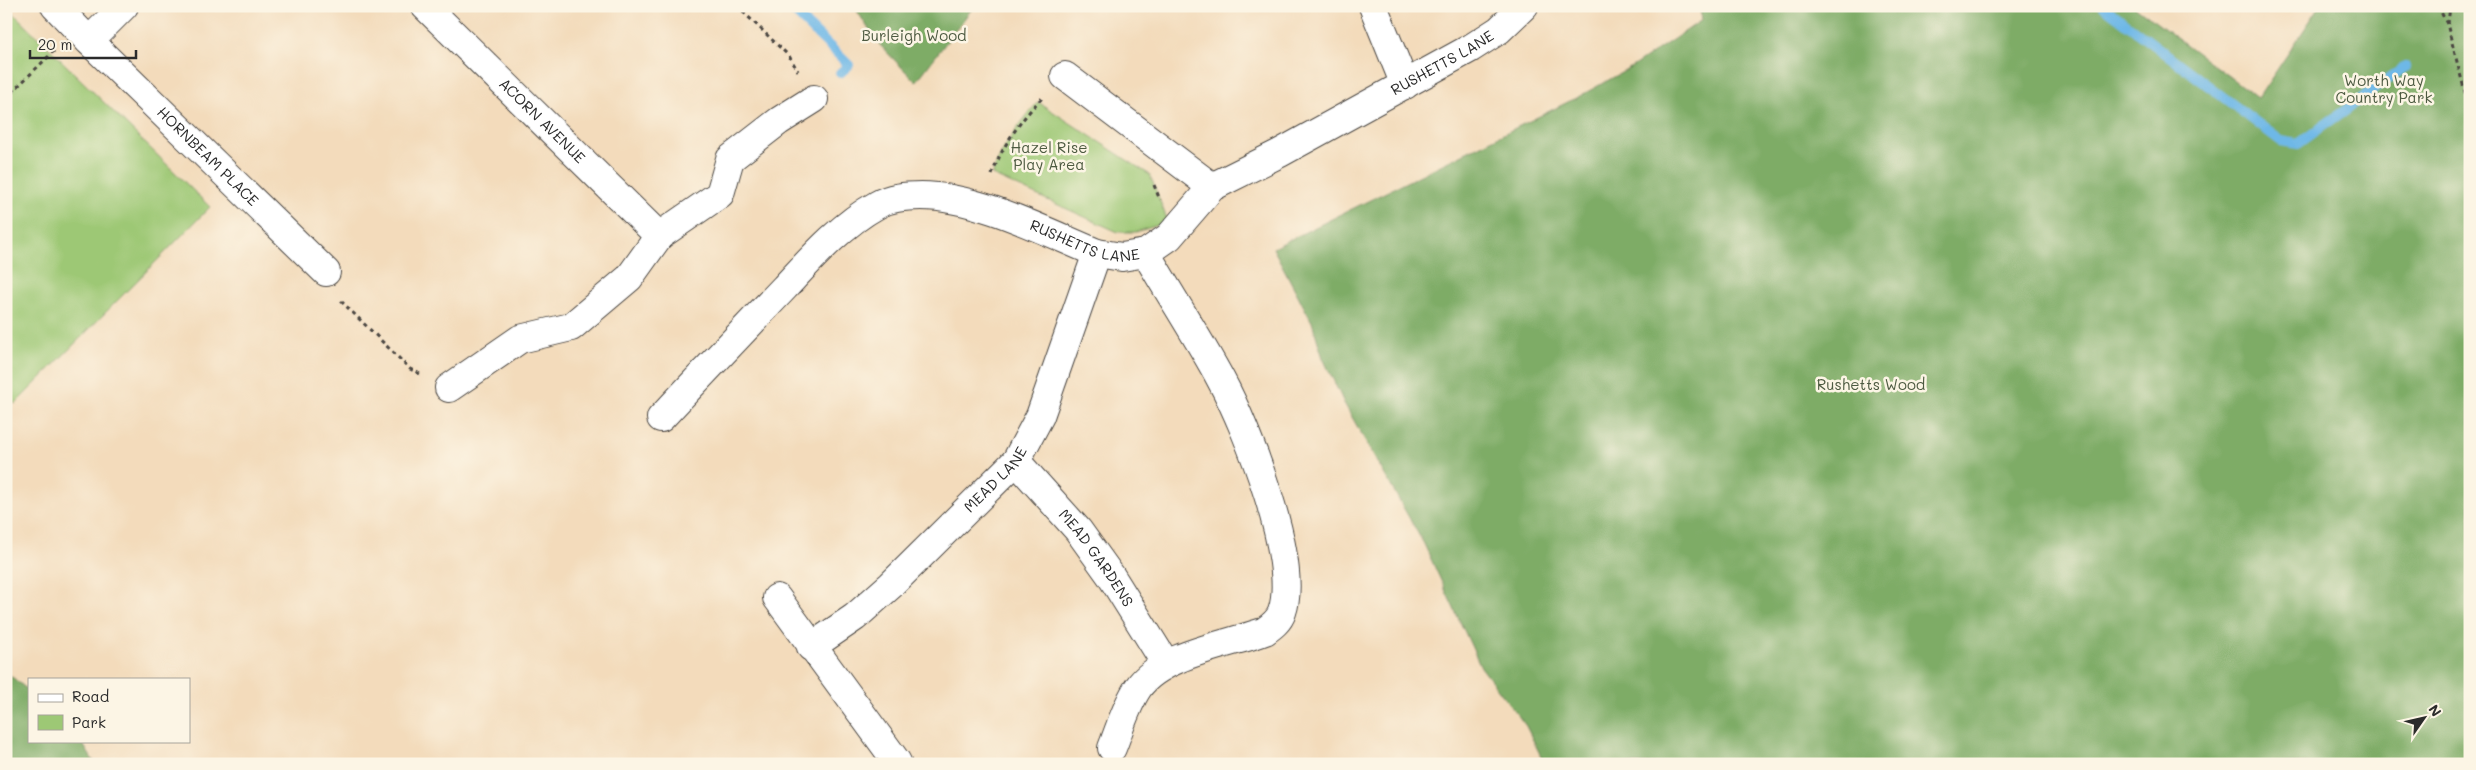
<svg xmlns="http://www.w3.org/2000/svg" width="2476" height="770" viewBox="0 0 2476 770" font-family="Mali,sans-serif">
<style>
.green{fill:#9dc875;stroke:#647a50}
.forest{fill:#7eac66;stroke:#546c48}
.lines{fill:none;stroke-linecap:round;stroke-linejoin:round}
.stream{stroke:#6eb8e7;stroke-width:10}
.minor-casing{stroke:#494541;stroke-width:30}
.path{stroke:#494541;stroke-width:3;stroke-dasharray:4 4;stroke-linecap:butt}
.minor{stroke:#fff;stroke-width:28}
.labels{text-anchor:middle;stroke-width:5;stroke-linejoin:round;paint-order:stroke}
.park-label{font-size:15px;fill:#4d5a41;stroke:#fcf5e5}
.street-label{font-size:15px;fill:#2b2b2b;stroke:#fcf5e5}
</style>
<rect width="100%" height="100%" fill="#fcf5e5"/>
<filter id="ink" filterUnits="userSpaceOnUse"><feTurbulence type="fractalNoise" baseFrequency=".02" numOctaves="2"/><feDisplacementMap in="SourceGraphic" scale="10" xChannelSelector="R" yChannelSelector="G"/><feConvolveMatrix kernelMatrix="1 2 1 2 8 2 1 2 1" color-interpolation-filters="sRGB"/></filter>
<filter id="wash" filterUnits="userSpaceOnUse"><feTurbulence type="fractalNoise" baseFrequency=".0096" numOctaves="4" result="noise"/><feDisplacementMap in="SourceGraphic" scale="20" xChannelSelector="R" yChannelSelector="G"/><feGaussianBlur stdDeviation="1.12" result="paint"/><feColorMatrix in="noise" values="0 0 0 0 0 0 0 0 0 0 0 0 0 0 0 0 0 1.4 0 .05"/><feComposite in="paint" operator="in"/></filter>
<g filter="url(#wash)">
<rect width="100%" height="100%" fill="#f3dbbb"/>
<path class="green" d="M 6,6 L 210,207 L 15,404 L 6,396 Z
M 1038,102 L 1150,175 L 1168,222 L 1136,232 L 1118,232 L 992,175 C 1001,148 1020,123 1038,102 Z"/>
<path class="forest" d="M 854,6 L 974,6 L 916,82 L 877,42 Z
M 1699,6 L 2134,6 L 2258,98 L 2320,6 L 2470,6 L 2470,764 L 1545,764 L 1526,726 L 1481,667 L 1424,544 L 1344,403 L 1323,358 L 1312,322 L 1273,248 L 1578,97 L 1632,67 L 1702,20 Z
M 6,672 L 29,691 L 29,741 L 81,741 L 95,764 L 6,764 Z"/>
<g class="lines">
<path class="stream" d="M 788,6 L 849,65 L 840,73
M 2103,6 L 2281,141 L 2298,144 L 2405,67"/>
</g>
</g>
<g filter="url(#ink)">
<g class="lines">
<defs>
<g id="minor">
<path d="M 55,6 L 89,41"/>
<path id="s1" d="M 124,6 L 89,41 L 326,272"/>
<path id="s2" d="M 425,6 L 659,236 L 720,194 L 730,159 L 779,121 L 814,99"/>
<path d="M 1373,6 L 1405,85"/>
<path d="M 1065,76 L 1212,187"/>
<path d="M 449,388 L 520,339 L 571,327 L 629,278 L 659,236"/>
<path id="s3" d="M 661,418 C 702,374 743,331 784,288 C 812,258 841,225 877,205 C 890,197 906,196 921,196 C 977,196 1046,232 1097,253 L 1122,257 L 1146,253 L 1169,237 L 1212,187 L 1280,153 L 1471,48 L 1499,30 L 1524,6"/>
<path id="s4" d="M 1016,461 L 1078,530 L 1111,576 L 1166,664"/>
<path d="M 777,598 L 897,762"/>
<path id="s5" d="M 811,647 L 855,617 L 891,585 L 1016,461 L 1040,416 L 1097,253"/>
<path d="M 1112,748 C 1120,728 1126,706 1138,688 C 1161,654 1228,645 1265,631 C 1272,626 1279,621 1282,612 C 1300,561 1247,428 1221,380 C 1198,337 1170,295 1146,253"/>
</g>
</defs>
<use href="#minor" class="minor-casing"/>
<path class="path" d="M 737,6 L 789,56 L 798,71
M 2438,6 L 2447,24 L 2470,111
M 2448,24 L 2450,6
M 6,98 L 54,51
M 992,175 C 1001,147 1022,118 1043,97
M 1154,185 L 1160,200
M 341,301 L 410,369 L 420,374"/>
<use href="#minor" class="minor"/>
</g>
</g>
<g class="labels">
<g class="park-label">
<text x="914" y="41">Burleigh Wood</text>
<text x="2384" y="86">Worth Way<tspan x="2384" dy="17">Country Park</tspan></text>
<text x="1049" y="153">Hazel Rise<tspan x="1049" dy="17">Play Area</tspan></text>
<text x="1871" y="390">Rushetts Wood</text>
</g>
<g class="street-label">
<text dy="5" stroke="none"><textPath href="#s3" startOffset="941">RUSHETTS LANE</textPath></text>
<text dy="5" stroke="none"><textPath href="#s2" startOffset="164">ACORN AVENUE</textPath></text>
<text dy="5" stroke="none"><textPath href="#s1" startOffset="215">HORNBEAM PLACE</textPath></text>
<text dy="5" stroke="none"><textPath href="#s3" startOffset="521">RUSHETTS LANE</textPath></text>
<text dy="5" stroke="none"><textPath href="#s5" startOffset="250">MEAD LANE</textPath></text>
<text dy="5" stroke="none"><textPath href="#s4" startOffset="126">MEAD GARDENS</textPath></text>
</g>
</g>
<rect width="2476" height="770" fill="none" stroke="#fcf5e5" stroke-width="25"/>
<rect x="28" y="678" width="162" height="65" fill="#fcf5e5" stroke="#a8a49b"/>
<rect x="38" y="694" width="25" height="8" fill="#ffffff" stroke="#a8a49b"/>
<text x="72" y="702" font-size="15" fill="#2b2b2b">Road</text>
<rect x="38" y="715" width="25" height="15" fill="#9dc875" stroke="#a8a49b"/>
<text x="72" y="728" font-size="15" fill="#2b2b2b">Park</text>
<g transform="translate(2424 718) rotate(56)" stroke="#fcf5e5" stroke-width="4" paint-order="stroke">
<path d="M0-4L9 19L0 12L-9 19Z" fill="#2b2b2b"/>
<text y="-8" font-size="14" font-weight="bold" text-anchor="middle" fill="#2b2b2b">N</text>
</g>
<path d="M30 50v8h106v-8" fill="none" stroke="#2b2b2b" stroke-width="2.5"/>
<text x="38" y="50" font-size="15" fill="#2b2b2b" stroke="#fcf5e5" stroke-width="4" paint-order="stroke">20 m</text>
</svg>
